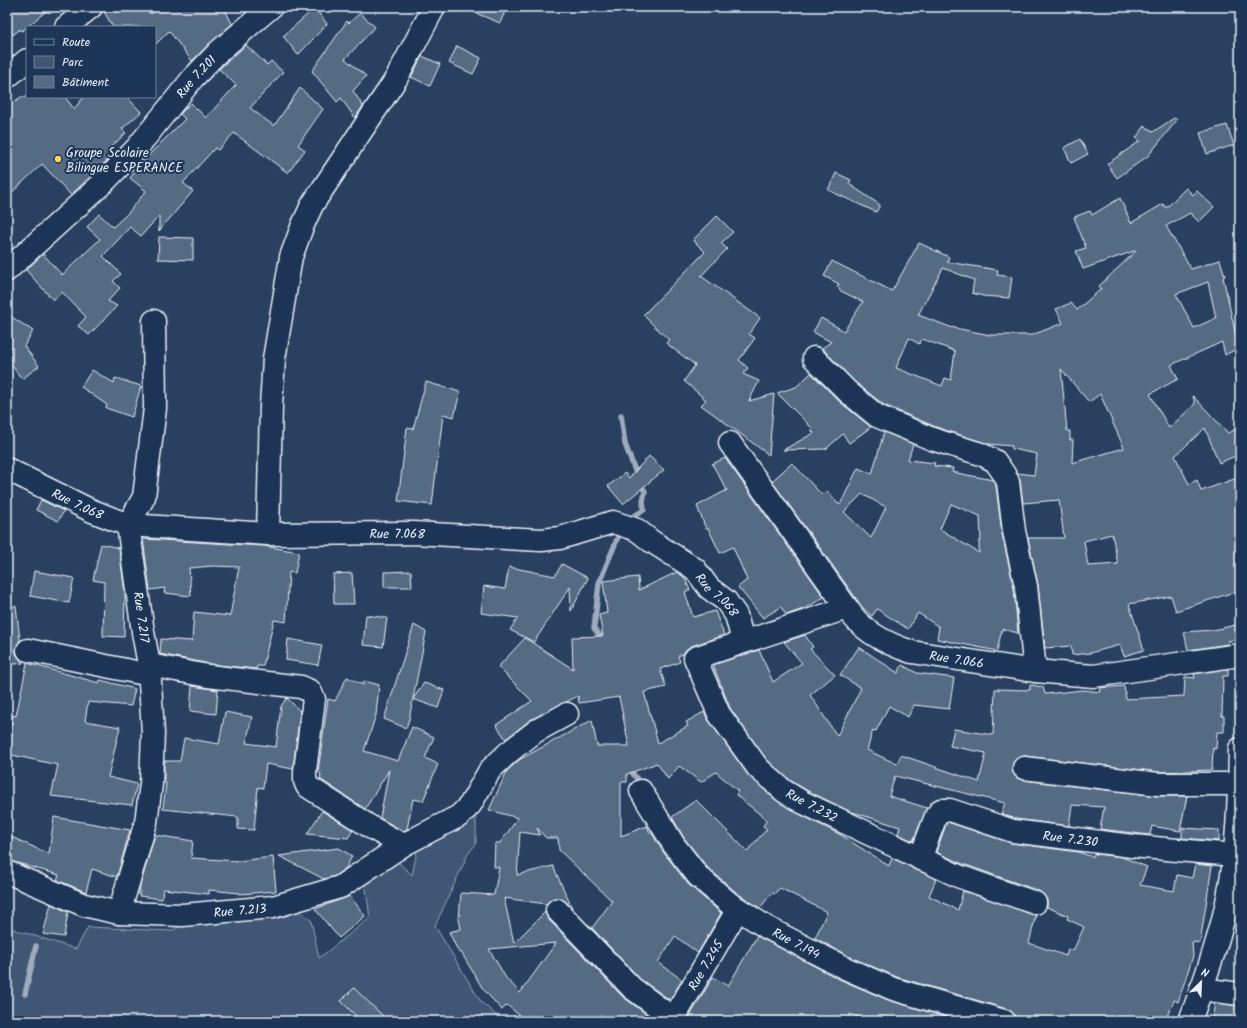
<svg xmlns="http://www.w3.org/2000/svg" width="1247" height="1028" viewBox="0 0 1247 1028" font-family="Kalam,sans-serif">
<style>
.green{fill:#415774;stroke:#94a4b6}
.lines{fill:none;stroke-linecap:round;stroke-linejoin:round}
.stream{stroke:#9dabbd;stroke-width:5.5}
.building{fill:#556a83;stroke:#e8f1f8;fill-rule:evenodd}
.minor-casing{stroke:#e8f1f8;stroke-width:25}
.minor{stroke:#1d3557;stroke-width:22}
.poi-dot{fill:#ffd166;stroke:#1d3557;stroke-width:1.5}
.labels{text-anchor:middle;stroke-width:4;stroke-linejoin:round;paint-order:stroke}
.street-label{font-size:13px;fill:#e8f1f8;stroke:#1d3557}
.poi-label{font-size:13px;fill:#e8f1f8;stroke:#1d3557;text-anchor:start}
</style>
<rect width="100%" height="100%" fill="#294061"/>
<filter id="ink" filterUnits="userSpaceOnUse"><feTurbulence type="fractalNoise" baseFrequency=".025" numOctaves="2"/><feDisplacementMap in="SourceGraphic" scale="8" xChannelSelector="R" yChannelSelector="G"/><feConvolveMatrix kernelMatrix="1 2 1 2 8 2 1 2 1" color-interpolation-filters="sRGB"/></filter>
<g filter="url(#ink)">
<path class="green" d="M 476,817 L 476,844 L 468,854 L 435,926 L 481,1002 L 503,1021 L 7,1021 L 7,933 L 13,929 L 76,949 L 88,927 L 171,931 L 198,917 L 261,919 L 293,906 L 311,920 L 319,958 L 370,918 L 365,883 L 374,870 L 398,862 L 412,875 L 419,841 Z"/>
<g class="lines">
<path class="stream" d="M 621,415 L 625,444 L 640,484 L 645,491 L 643,501 L 644,510 L 627,520
M 607,637 L 600,636 L 594,628 L 599,583 L 618,537
M 629,768 L 641,785
M 25,994 L 36,946"/>
</g>
<path class="building" d="M 7,7 L 51,7 L 22,31 L 20,29 L 13,35 L 7,27 Z
M 103,7 L 146,7 L 151,14 L 161,7 L 224,7 L 232,24 L 192,61 L 169,31 L 155,45 L 155,27 L 113,27 L 103,10 Z
M 461,7 L 507,7 L 500,23 Z
M 315,8 L 327,24 L 298,55 L 283,36 Z
M 360,13 L 375,27 L 345,59 L 366,76 L 353,91 L 363,106 L 355,118 L 341,98 L 337,102 L 312,71 L 347,21 L 349,23 Z
M 246,45 L 267,65 L 271,61 L 283,72 L 250,108 L 274,126 L 300,88 L 323,109 L 298,145 L 305,150 L 288,173 L 234,133 L 218,150 L 215,148 L 183,183 L 193,191 L 159,231 L 159,216 L 141,236 L 130,227 L 103,256 L 121,274 L 113,281 L 120,288 L 108,301 L 117,306 L 89,335 L 78,326 L 86,317 L 62,292 L 53,300 L 26,270 L 43,254 L 62,275 L 100,239 L 87,227 L 99,214 L 113,227 L 128,213 L 146,191 L 130,178 L 146,158 L 185,119 L 180,114 L 191,103 L 206,118 L 236,85 L 219,69 Z
M 457,46 L 481,58 L 473,74 L 449,63 Z
M 422,56 L 440,64 L 430,86 L 411,77 Z
M 21,97 L 65,97 L 74,109 L 84,97 L 127,97 L 141,112 L 122,129 L 126,133 L 111,147 L 116,152 L 71,195 L 42,164 L 7,197 L 7,107 Z
M 1174,118 L 1177,120 L 1148,156 L 1117,178 L 1107,164 L 1140,141 L 1136,138 L 1145,126 L 1153,132 Z
M 1227,125 L 1234,145 L 1207,154 L 1200,133 Z
M 1080,139 L 1088,154 L 1071,163 L 1064,148 Z
M 836,173 L 851,180 L 849,184 L 880,205 L 876,212 L 828,190 Z
M 1186,188 L 1193,195 L 1197,191 L 1214,207 L 1199,222 L 1190,213 L 1166,226 L 1191,269 L 1220,260 L 1225,276 L 1223,277 L 1236,336 L 1240,335 L 1240,347 L 1225,355 L 1222,342 L 1171,365 L 1178,379 L 1150,394 L 1169,428 L 1195,404 L 1193,396 L 1228,433 L 1236,429 L 1240,439 L 1240,454 L 1219,463 L 1205,428 L 1175,456 L 1189,484 L 1197,480 L 1201,491 L 1240,477 L 1240,590 L 1176,611 L 1171,596 L 1129,604 L 1144,650 L 1124,656 L 1120,645 L 1090,653 L 1072,655 L 1071,646 L 1045,648 L 1038,585 L 1028,538 L 1064,538 L 1059,500 L 1023,503 L 1020,480 L 1017,473 L 1034,475 L 1037,454 L 1012,449 L 1012,446 L 988,444 L 936,427 L 884,405 L 856,383 L 822,348 L 831,342 L 813,332 L 821,318 L 844,331 L 863,302 L 839,290 L 840,288 L 837,287 L 839,284 L 824,276 L 832,261 L 892,291 L 919,243 L 949,257 L 947,262 L 998,270 L 997,275 L 1012,277 L 1009,298 L 983,296 L 972,293 L 974,280 L 943,268 L 918,315 L 950,327 L 990,335 L 1032,335 L 1063,323 L 1056,309 L 1071,303 L 1077,310 L 1101,289 L 1099,286 L 1137,250 L 1083,269 L 1076,251 L 1086,248 L 1074,217 L 1090,211 L 1092,215 L 1120,198 L 1131,223 L 1163,204 L 1166,208 ZM 1208,282 L 1216,318 L 1194,328 L 1176,294 ZM 909,338 L 919,344 L 922,339 L 955,351 L 951,380 L 945,378 L 942,386 L 896,368 ZM 1061,369 L 1089,402 L 1100,394 L 1124,448 L 1072,463 L 1073,440 L 1070,440 L 1070,431 L 1067,431 ZM 1112,534 L 1118,564 L 1088,566 L 1084,541 Z
M 717,216 L 733,232 L 721,243 L 727,249 L 701,276 L 760,318 L 749,334 L 755,338 L 739,360 L 748,368 L 743,374 L 759,381 L 749,401 L 774,394 L 769,455 L 701,405 L 706,400 L 684,381 L 695,365 L 666,343 L 669,340 L 643,315 L 705,252 L 693,240 Z
M 159,237 L 193,238 L 193,260 L 158,259 Z
M 7,314 L 33,331 L 24,346 L 39,366 L 22,379 L 7,359 Z
M 92,370 L 114,383 L 115,378 L 141,386 L 132,417 L 106,408 L 107,405 L 81,387 Z
M 811,373 L 840,402 L 871,427 L 849,443 L 843,434 L 826,449 L 783,450 L 814,433 L 811,430 L 813,429 L 777,393 L 796,387 Z
M 426,382 L 460,392 L 454,417 L 443,414 L 432,505 L 398,501 L 407,428 L 413,429 Z
M 884,432 L 913,444 L 908,460 L 935,463 L 934,466 L 953,468 L 952,472 L 993,480 L 996,486 L 1002,534 L 1014,588 L 1018,633 L 1002,629 L 997,651 L 937,639 L 939,627 L 918,613 L 908,629 L 877,609 L 872,616 L 863,608 L 772,481 L 792,463 L 822,495 L 826,491 L 840,505 L 858,468 L 872,474 ZM 862,494 L 886,507 L 871,538 L 844,512 ZM 951,504 L 980,516 L 981,541 L 979,541 L 979,553 L 940,529 Z
M 649,456 L 664,470 L 623,504 L 608,486 L 625,473 L 629,478 Z
M 725,458 L 824,597 L 806,608 L 786,615 L 781,607 L 763,618 L 738,587 L 747,580 L 733,547 L 720,553 L 708,528 L 706,529 L 697,506 L 727,490 L 712,464 Z
M 41,500 L 64,511 L 58,521 L 36,510 Z
M 143,539 L 264,546 L 299,552 L 295,573 L 289,572 L 286,622 L 274,620 L 263,666 L 257,666 L 256,669 L 210,664 L 160,654 L 161,639 L 192,641 L 194,612 L 230,616 L 239,567 L 213,566 L 189,568 L 191,596 L 164,593 L 165,588 L 150,590 Z
M 101,544 L 119,548 L 125,593 L 124,637 L 103,636 L 104,582 L 93,580 Z
M 562,564 L 588,578 L 571,611 L 570,587 L 534,642 L 510,630 L 518,618 L 481,613 L 484,586 L 505,589 L 509,567 L 555,576 Z
M 34,571 L 74,578 L 69,603 L 30,596 Z
M 411,571 L 412,587 L 384,587 L 384,572 Z
M 677,572 L 684,577 L 690,590 L 685,592 L 693,617 L 715,611 L 724,635 L 691,646 L 686,650 L 683,654 L 678,656 L 680,662 L 660,669 L 666,687 L 644,692 L 658,743 L 688,726 L 686,722 L 704,712 L 709,721 L 748,775 L 776,800 L 797,813 L 839,834 L 889,866 L 892,858 L 936,879 L 929,896 L 958,910 L 963,891 L 1036,915 L 1029,943 L 1066,956 L 1068,949 L 1073,951 L 1084,927 L 1067,919 L 1068,916 L 1047,907 L 1047,900 L 1044,895 L 1039,891 L 963,864 L 936,852 L 947,822 L 1011,843 L 1078,852 L 1093,857 L 1094,854 L 1122,857 L 1147,867 L 1140,885 L 1174,891 L 1177,875 L 1192,878 L 1195,864 L 1212,866 L 1200,943 L 1192,942 L 1193,956 L 1178,1002 L 1174,1000 L 1165,1021 L 1016,1021 L 1013,1013 L 1007,1009 L 897,977 L 850,957 L 815,938 L 827,912 L 780,888 L 774,894 L 772,893 L 760,908 L 737,893 L 707,867 L 684,838 L 672,817 L 696,800 L 747,851 L 767,829 L 763,826 L 767,820 L 736,795 L 738,791 L 716,772 L 701,782 L 679,766 L 668,779 L 657,763 L 627,774 L 627,782 L 621,782 L 621,836 L 647,826 L 650,833 L 651,832 L 664,853 L 688,884 L 721,913 L 698,953 L 675,936 L 658,962 L 682,980 L 670,1000 L 640,979 L 592,928 L 612,901 L 559,850 L 558,838 L 546,838 L 537,828 L 540,835 L 520,832 L 517,875 L 553,866 L 572,908 L 560,898 L 554,898 L 546,904 L 504,898 L 514,943 L 545,912 L 548,919 L 623,997 L 656,1021 L 526,1021 L 507,1005 L 502,1010 L 483,989 L 461,952 L 459,953 L 449,932 L 461,929 L 459,919 L 461,893 L 494,895 L 499,867 L 494,867 L 495,843 L 500,843 L 518,818 L 489,810 L 507,771 L 519,760 L 592,720 L 597,746 L 629,746 L 619,697 L 579,703 L 578,696 L 530,720 L 506,739 L 496,725 L 532,701 L 498,667 L 525,638 L 573,669 L 572,637 L 603,636 L 599,615 L 607,613 L 603,581 L 638,577 L 639,590 ZM 556,943 L 520,993 L 506,978 L 489,949 Z
M 352,573 L 354,604 L 334,604 L 333,574 Z
M 16,606 L 20,640 L 16,647 L 16,654 L 23,663 L 7,665 L 7,607 Z
M 366,615 L 387,618 L 383,647 L 363,645 Z
M 1240,624 L 1240,639 L 1228,641 L 1228,644 L 1188,650 L 1184,632 L 1213,630 Z
M 414,625 L 426,632 L 409,719 L 406,728 L 384,719 Z
M 805,635 L 813,647 L 810,649 L 835,675 L 810,695 L 837,736 L 861,688 L 840,675 L 859,647 L 898,673 L 902,665 L 917,673 L 954,678 L 949,709 L 914,705 L 908,717 L 889,706 L 876,731 L 873,730 L 867,750 L 897,764 L 901,755 L 979,782 L 986,753 L 950,746 L 954,729 L 993,735 L 995,689 L 1028,690 L 1030,690 L 1030,685 L 1043,687 L 1045,694 L 1083,690 L 1100,692 L 1099,688 L 1124,686 L 1126,699 L 1184,696 L 1185,677 L 1195,678 L 1194,674 L 1228,669 L 1228,676 L 1223,676 L 1222,716 L 1224,716 L 1224,732 L 1217,732 L 1216,749 L 1213,748 L 1212,770 L 1159,772 L 1025,756 L 1019,757 L 1014,761 L 1012,767 L 1013,773 L 1017,778 L 1023,780 L 1157,796 L 1187,796 L 1180,831 L 1152,826 L 1150,835 L 1100,829 L 1104,807 L 1072,805 L 1069,826 L 1016,819 L 1001,814 L 1005,803 L 895,776 L 889,796 L 927,808 L 913,841 L 898,834 L 900,827 L 849,811 L 808,791 L 791,781 L 767,760 L 730,708 L 713,665 L 759,650 L 773,682 L 802,663 L 784,642 Z
M 288,639 L 322,645 L 318,665 L 286,660 Z
M 27,663 L 99,683 L 100,680 L 135,689 L 131,706 L 88,702 L 85,721 L 120,727 L 108,777 L 137,784 L 132,805 L 51,796 L 58,765 L 7,754 L 7,744 L 13,715 L 16,716 Z
M 347,677 L 363,685 L 364,681 L 379,685 L 376,715 L 364,751 L 398,761 L 412,727 L 434,737 L 425,758 L 438,764 L 423,801 L 413,799 L 407,829 L 403,831 L 380,818 L 389,770 L 365,809 L 320,779 L 321,774 L 318,772 L 328,699 L 335,701 Z
M 424,683 L 444,690 L 438,708 L 413,699 Z
M 192,686 L 218,690 L 216,714 L 190,711 Z
M 287,698 L 300,711 L 293,769 L 266,764 L 263,788 L 258,787 L 254,830 L 238,829 L 238,817 L 163,809 L 166,783 L 164,783 L 164,761 L 180,761 L 184,738 L 219,744 L 225,712 L 252,717 L 246,743 L 276,747 L 281,706 Z
M 322,811 L 353,830 L 348,838 L 307,834 Z
M 54,817 L 130,830 L 117,877 L 92,869 L 86,892 L 57,880 L 59,875 L 7,860 L 7,835 L 49,854 Z
M 1182,828 L 1219,830 L 1219,841 L 1182,838 Z
M 155,835 L 193,841 L 191,858 L 238,861 L 273,857 L 276,891 L 240,894 L 240,893 L 209,890 L 209,894 L 163,889 L 162,899 L 139,896 L 140,886 Z
M 339,848 L 352,856 L 346,868 L 335,876 L 324,879 L 279,856 Z
M 350,896 L 365,916 L 339,938 L 315,909 Z
M 51,904 L 68,912 L 64,937 L 43,934 Z
M 757,936 L 839,979 L 888,1000 L 959,1021 L 868,1021 L 850,1014 L 848,1021 L 687,1021 L 713,977 L 728,986 Z
M 354,988 L 388,1021 L 361,1021 L 341,1001 Z
M 1215,1003 L 1240,1006 L 1240,1021 L 1212,1021 Z"/>
<g class="lines">
<defs>
<g id="minor">
<path d="M 66,27 L 91,7"/>
<path d="M 7,77 L 27,60"/>
<path id="s1" d="M 7,270 L 105,181 L 136,149 L 193,78 L 218,52 L 271,7"/>
<path d="M 814,358 L 848,392 L 877,416 L 932,439 L 981,454 L 995,461 L 1004,474 L 1008,482 L 1014,531 L 1026,586 L 1035,671"/>
<path d="M 730,443 L 847,608"/>
<path id="s2" d="M 7,469 L 90,510 L 128,525 L 268,534 L 413,533 L 541,540 L 560,538 L 613,522 L 637,530 L 651,541 L 695,569 L 709,588 L 726,601 L 736,615 L 743,641"/>
<path d="M 268,534 L 271,406 L 274,359 L 291,257 L 302,227 L 312,205 L 396,79 L 433,9"/>
<path d="M 28,650 L 150,675"/>
<path d="M 149,665 L 208,676 L 301,687 L 310,691 L 314,699 L 305,771 L 305,781 L 307,786 L 372,828 L 403,845"/>
<path d="M 1024,768 L 1158,784 L 1239,784"/>
<path id="s3" d="M 641,791 L 674,845 L 698,876 L 729,903 L 766,927 L 845,968 L 893,989 L 1004,1021"/>
<path id="s4" d="M 920,859 L 936,816 L 941,810 L 950,810 L 1013,831 L 1132,846 L 1234,855"/>
<path id="s5" d="M 7,872 L 84,905 L 119,913 L 183,915 L 273,907 L 340,887 L 403,845 L 459,816 L 470,805 L 490,770 L 509,752 L 536,731 L 567,714"/>
<path id="s6" d="M 1035,903 L 958,876 L 802,802 L 784,791 L 758,768 L 719,714 L 695,658 L 847,608 C 861,631 887,644 912,652 L 1035,671 L 1093,676 L 1240,655"/>
<path d="M 557,910 L 632,988 L 674,1019"/>
<path d="M 119,913 L 146,822 L 151,784 L 153,733 L 149,665 L 143,632 L 128,525 L 144,497 L 155,408 L 154,321"/>
<path d="M 1201,989 L 1240,994"/>
<path id="s7" d="M 672,1021 L 738,909"/>
<path d="M 1190,1021 C 1205,979 1221,936 1229,892 C 1238,845 1239,797 1240,749"/>
</g>
</defs>
<use href="#minor" class="minor-casing"/>
<use href="#minor" class="minor"/>
</g>
</g>
<circle class="poi-dot" cx="58" cy="159" r="4"/>
<g class="labels">
<g class="street-label">
<text dy="5" stroke="none"><textPath href="#s1" startOffset="271">Rue 7.201</textPath></text>
<text dy="5" stroke="none"><textPath href="#s2" startOffset="79">Rue 7.068</textPath></text>
<text dy="5" stroke="none"><textPath href="#s2" startOffset="403">Rue 7.068</textPath></text>
<text dy="5" stroke="none"><textPath href="#s2" startOffset="751">Rue 7.068</textPath></text>
<text transform="translate(142 617) rotate(82)" y="5">Rue 7.217</text>
<text dy="5" stroke="none"><textPath href="#s6" startOffset="723">Rue 7.066</textPath></text>
<text transform="translate(812 805) rotate(28)" y="5">Rue 7.232</text>
<text dy="5" stroke="none"><textPath href="#s4" startOffset="187">Rue 7.230</textPath></text>
<text dy="5" stroke="none"><textPath href="#s5" startOffset="241">Rue 7.213</textPath></text>
<text dy="5" stroke="none"><textPath href="#s3" startOffset="222">Rue 7.194</textPath></text>
<text dy="5" stroke="none"><textPath href="#s7" startOffset="65">Rue 7.245</textPath></text>
</g>
<g class="poi-label">
<text x="66" y="157">Groupe Scolaire<tspan x="66" dy="15">Bilingue ESPERANCE</tspan></text>
</g>
</g>
<rect width="1247" height="1028" fill="none" stroke="#1d3557" stroke-width="24"/>
<rect x="12" y="12" width="1223" height="1004" fill="none" stroke="#e8f1f8" stroke-width="1.5" filter="url(#ink)"/>
<rect x="26" y="26" width="130" height="72" fill="#1d3557" stroke="#6e8097"/>
<rect x="34" y="39" width="20" height="6" fill="#1d3557" stroke="#6e8097"/>
<text x="62" y="46" font-size="12" fill="#e8f1f8">Route</text>
<rect x="34" y="56" width="20" height="12" fill="#415774" stroke="#6e8097"/>
<text x="62" y="66" font-size="12" fill="#e8f1f8">Parc</text>
<rect x="34" y="76" width="20" height="12" fill="#556a83" stroke="#6e8097"/>
<text x="62" y="86" font-size="12" fill="#e8f1f8">Bâtiment</text>
<g transform="translate(1201 982) rotate(24)" stroke="#1d3557" stroke-width="3" paint-order="stroke">
<path d="M0-3L7 15L0 10L-7 15Z" fill="#e8f1f8"/>
<text y="-6" font-size="11" font-weight="bold" text-anchor="middle" fill="#e8f1f8">N</text>
</g>
</svg>
